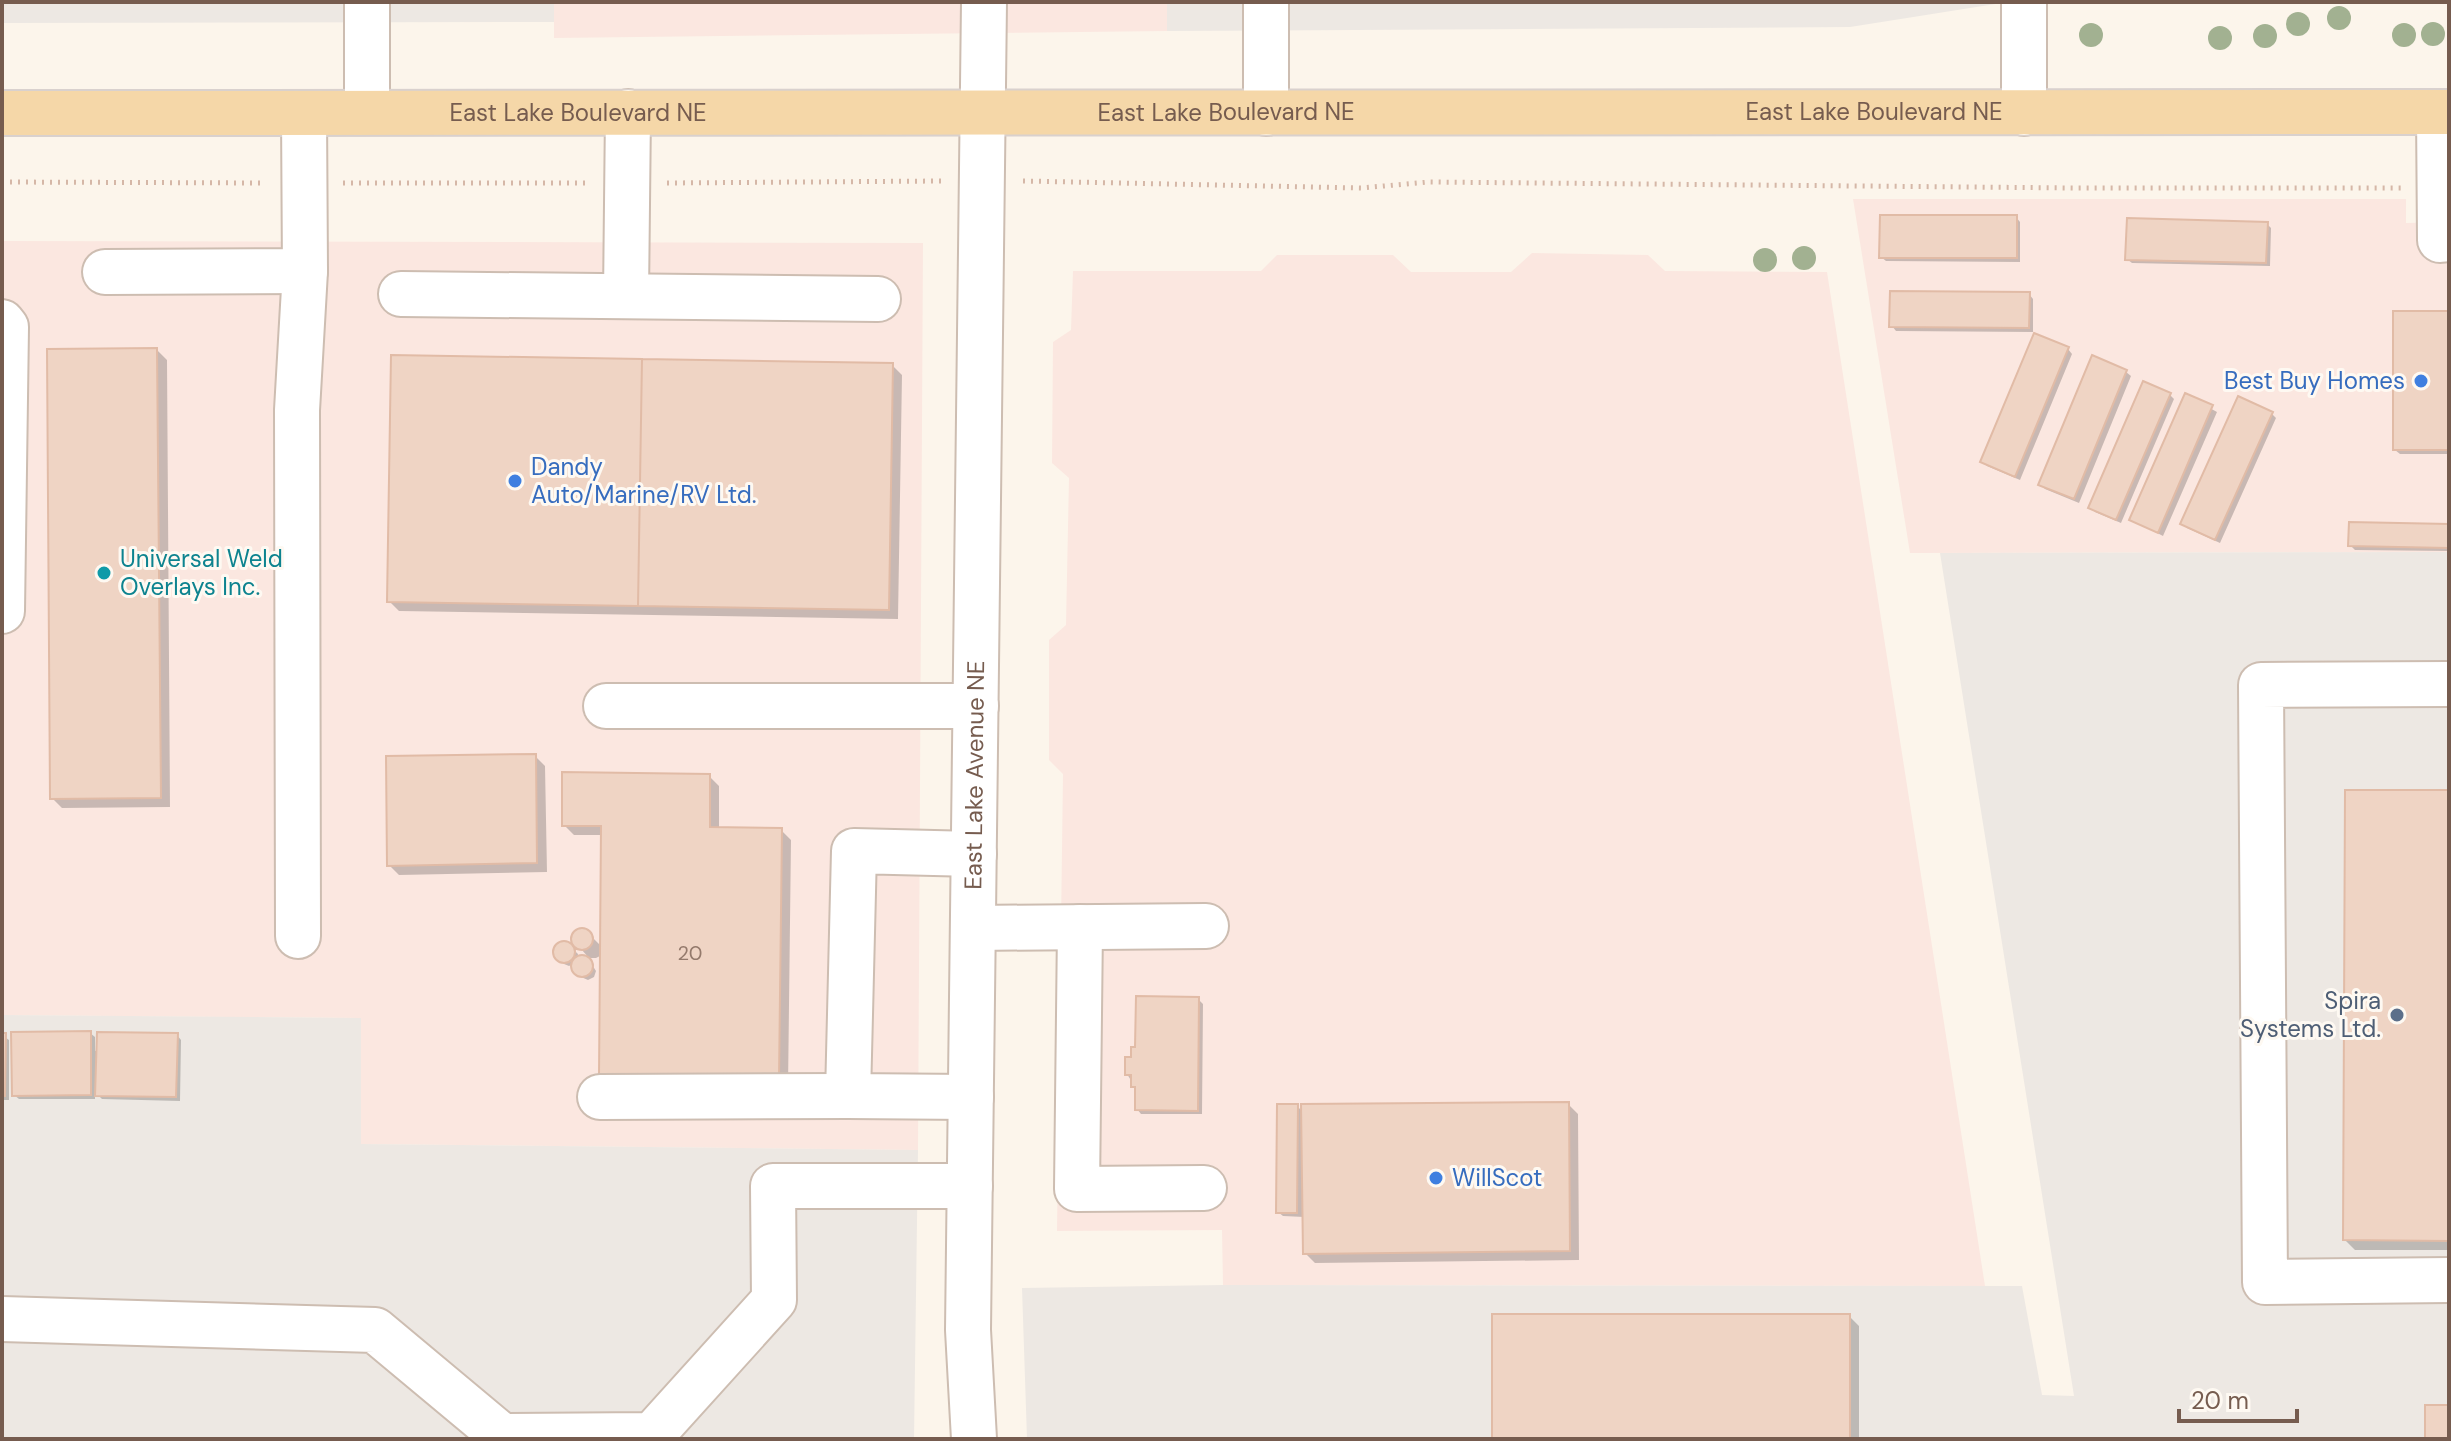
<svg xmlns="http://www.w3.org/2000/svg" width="2451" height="1441" viewBox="0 0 2451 1441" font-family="'DM Sans',sans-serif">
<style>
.commercial{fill:#fbe7e0}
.industrial{fill:#ede8e3}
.shadow{fill:#0003}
.building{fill:#efd4c4;stroke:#e1bba6;stroke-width:2}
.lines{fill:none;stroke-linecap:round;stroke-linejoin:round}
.minor-casing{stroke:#cdbdb1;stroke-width:48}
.major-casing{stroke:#d9d1ce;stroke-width:48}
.path{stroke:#d5b7a7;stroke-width:5;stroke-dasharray:2 6;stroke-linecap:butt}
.minor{stroke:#fff;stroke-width:44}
.major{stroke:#f5d7a8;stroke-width:44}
.tree{fill:#a2b191}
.shop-dot{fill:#3f7fe0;stroke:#fef9f2;stroke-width:3}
.culture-dot{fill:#0f9aa8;stroke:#fef9f2;stroke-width:3}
.service-dot{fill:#5c6f8a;stroke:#fef9f2;stroke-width:3}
.labels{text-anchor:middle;stroke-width:6;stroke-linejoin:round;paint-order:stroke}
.number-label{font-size:20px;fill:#947a6c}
.street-label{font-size:24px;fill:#765c4f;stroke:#fef9f2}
.shop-label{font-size:24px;fill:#366cbe;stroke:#fef9f2;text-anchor:start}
.culture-label{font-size:24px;fill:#0d838f;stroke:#fef9f2;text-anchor:start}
.service-label{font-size:24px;fill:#4e5e75;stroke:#fef9f2;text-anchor:end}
</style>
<rect width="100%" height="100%" fill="#fcf5eb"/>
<path class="commercial" d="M 554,2 L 1167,2 L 1167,31 L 554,38 Z
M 1853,199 L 2406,199 L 2406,223 L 2449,222 L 2449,552 L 1910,553 Z
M 2,241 L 923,243 L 918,1150 L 361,1144 L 360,1018 L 2,1015 Z
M 1532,253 L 1648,255 L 1665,271 L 1827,272 L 1985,1286 L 1223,1285 L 1222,1230 L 1057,1231 L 1063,774 L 1049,760 L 1049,640 L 1066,625 L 1069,478 L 1052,463 L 1053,342 L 1071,330 L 1073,271 L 1261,271 L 1277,255 L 1393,255 L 1411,272 L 1511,272 Z"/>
<path class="industrial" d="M 2,2 L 554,2 L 554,22 L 2,23 Z
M 1167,2 L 2008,2 L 1850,27 L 1167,31 Z
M 2449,552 L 2449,1439 L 1027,1439 L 1022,1288 L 1223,1285 L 2022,1286 L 2042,1395 L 2074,1396 L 1940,553 Z
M 2,1015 L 361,1018 L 361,1144 L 918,1150 L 914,1439 L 2,1439 Z"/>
<path class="shadow" d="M 2016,217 L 2020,222 L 2020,262 L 1886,261 L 1881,257 Z
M 2267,224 L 2271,228 L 2270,266 L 2132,263 L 2127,259 Z
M 2029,294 L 2033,299 L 2033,332 L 1896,331 L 1892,326 Z
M 2449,313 L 2449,454 L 2400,454 L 2395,450 Z
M 2068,349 L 2072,354 L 2020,480 L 1987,466 L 1982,461 Z
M 157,350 L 167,360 L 170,807 L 62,808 L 52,798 Z
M 892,365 L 902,375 L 898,619 L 399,611 L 389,601 Z
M 2126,372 L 2131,376 L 2079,503 L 2045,489 L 2040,484 Z
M 2170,395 L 2174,399 L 2121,523 L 2095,512 L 2091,507 Z
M 2186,395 L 2217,412 L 2163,536 L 2132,520 Z
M 2272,414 L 2276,418 L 2220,543 L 2187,528 L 2183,524 Z
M 2449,526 L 2449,551 L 2355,550 L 2350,545 Z
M 535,756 L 545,766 L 547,872 L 399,875 L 389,865 Z
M 709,776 L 719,786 L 719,829 L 781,830 L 791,840 L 788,1089 L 602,955 L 596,958 L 589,958 L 574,941 L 575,934 L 581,931 L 590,935 L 602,947 L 603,835 L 574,835 L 564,825 Z
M 2449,792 L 2449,1250 L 2355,1250 L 2345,1240 Z
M 560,944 L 569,945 L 578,954 L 577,961 L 582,957 L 589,960 L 596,971 L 594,977 L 588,980 L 581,977 L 576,972 L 575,963 L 569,966 L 564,964 L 555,954 Z
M 1198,999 L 1203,1004 L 1202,1114 L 1141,1114 L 1137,1109 L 1137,1090 L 1127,1074 L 1133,1059 Z
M 90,1033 L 95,1037 L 95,1051 L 177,1035 L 181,1040 L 180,1101 L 102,1099 L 95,1092 L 95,1099 L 19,1099 L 14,1095 Z
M 2,1035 L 9,1040 L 9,1100 L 2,1100 Z
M 1568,1104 L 1578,1114 L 1579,1260 L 1315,1263 L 1305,1253 L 1304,1217 L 1283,1216 L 1278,1212 L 1297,1106 L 1304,1113 Z
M 1849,1316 L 1859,1326 L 1859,1439 L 1494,1439 Z"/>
<path class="building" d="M 1880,215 L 2017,215 L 2017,258 L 1879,258 Z
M 2127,218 L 2268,222 L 2266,263 L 2125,260 Z
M 1890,291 L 2030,292 L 2029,328 L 1889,327 Z
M 2393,311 L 2449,311 L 2449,450 L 2393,450 Z
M 2034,333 L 2069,347 L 2015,477 L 1980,462 Z
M 157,348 L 161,798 L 50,799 L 47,349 Z
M 391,355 L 642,359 L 638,606 L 387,602 Z
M 2092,355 L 2127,370 L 2074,499 L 2038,485 Z
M 642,359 L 893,363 L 889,610 L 638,606 Z
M 2143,381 L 2171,393 L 2116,520 L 2088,508 Z
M 2185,393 L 2213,405 L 2158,533 L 2129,520 Z
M 2238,396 L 2273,412 L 2215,540 L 2180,524 Z
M 2349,522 L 2449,524 L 2449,548 L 2348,546 Z
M 536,754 L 537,863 L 387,866 L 386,756 Z
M 562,772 L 710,774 L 710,827 L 782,828 L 779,1079 L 599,1077 L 601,826 L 562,826 Z
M 2345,790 L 2449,790 L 2449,1241 L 2343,1240 Z
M571 939a11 11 0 1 1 22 0a11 11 0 1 1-22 0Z
M553 952a11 11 0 1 1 22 0a11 11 0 1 1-22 0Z
M571 966a11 11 0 1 1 22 0a11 11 0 1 1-22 0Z
M 1136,996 L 1199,997 L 1198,1111 L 1135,1110 L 1135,1087 L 1131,1087 L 1131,1075 L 1125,1075 L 1125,1057 L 1131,1057 L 1131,1047 L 1135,1047 Z
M 91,1031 L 91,1095 L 12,1096 L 11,1032 Z
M 97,1032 L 178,1033 L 176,1097 L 95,1096 Z
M 2,1033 L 6,1033 L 5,1096 L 2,1096 Z
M 1569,1102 L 1570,1251 L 1303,1254 L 1301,1104 Z
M 1277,1104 L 1298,1104 L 1297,1213 L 1276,1213 Z
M 1492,1314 L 1850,1314 L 1850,1439 L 1492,1439 Z
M 2425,1405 L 2449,1405 L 2449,1439 L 2425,1439 Z"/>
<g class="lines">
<defs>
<g id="minor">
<path d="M 367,2 L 367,112"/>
<path d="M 1266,2 L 1266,113"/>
<path d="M 2024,2 L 2024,113"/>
<path d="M 2439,112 L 2440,240 L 2449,239"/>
<path d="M 105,272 L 305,271 L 304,113"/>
<path d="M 401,294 L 878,299"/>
<path d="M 626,296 L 628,112"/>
<path d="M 2,322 L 6,327 L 2,611"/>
<path d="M 2449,684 L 2261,685 L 2265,1282 L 2449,1280"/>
<path d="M 606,706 L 976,706"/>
<path d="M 1080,927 L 1077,1189 L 1204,1188"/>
<path d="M 974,928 L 1206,926"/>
<path d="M 298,936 L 297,410 L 305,271"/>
<path d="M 600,1097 L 848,1096"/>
<path d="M 971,1097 L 848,1096 L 854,851 L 974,854"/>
<path d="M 2,1319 L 375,1330 L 502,1436 L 499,1439"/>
<path d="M 502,1436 L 652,1435 L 774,1300 L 773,1186 L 970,1186"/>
<path id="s1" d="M 974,1439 L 968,1330 L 984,2"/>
</g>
<g id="major">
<path id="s2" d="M 2,113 L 2449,112"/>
</g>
</defs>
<use href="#minor" class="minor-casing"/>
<use href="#major" class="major-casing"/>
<path class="path" d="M 1023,181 L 1361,188 L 1429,182 L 2075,188 L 2401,188
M 2,182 L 265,183
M 343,183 L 585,183
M 667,183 L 941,181"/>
<use href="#minor" class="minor"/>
<use href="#major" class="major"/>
</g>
<g class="tree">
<circle cx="2339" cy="18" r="12"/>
<circle cx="2298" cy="24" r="12"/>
<circle cx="2433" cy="34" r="12"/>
<circle cx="2091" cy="35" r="12"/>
<circle cx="2404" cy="35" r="12"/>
<circle cx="2265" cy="36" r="12"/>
<circle cx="2220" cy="38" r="12"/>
<circle cx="1804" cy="258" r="12"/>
<circle cx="1765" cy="260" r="12"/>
</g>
<g class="shop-dot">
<circle cx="2421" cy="381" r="8"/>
<circle cx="515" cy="481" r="8"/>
<circle cx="1436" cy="1178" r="8"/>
</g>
<circle class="culture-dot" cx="104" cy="573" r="8"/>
<circle class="service-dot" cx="2397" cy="1015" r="8"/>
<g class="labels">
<g class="number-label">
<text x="690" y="960">20</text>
</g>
<g class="street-label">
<text dy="8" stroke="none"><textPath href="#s2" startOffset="576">East Lake Boulevard NE</textPath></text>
<text dy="8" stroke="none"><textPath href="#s2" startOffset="1224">East Lake Boulevard NE</textPath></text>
<text dy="8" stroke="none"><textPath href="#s2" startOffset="1872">East Lake Boulevard NE</textPath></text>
<text dy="8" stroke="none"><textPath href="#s1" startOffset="664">East Lake Avenue NE</textPath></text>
</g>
<g class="shop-label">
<text x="2405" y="389" text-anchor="end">Best Buy Homes</text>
<text x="531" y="475">Dandy<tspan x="531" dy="28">Auto/Marine/RV Ltd.</tspan></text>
<text x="1452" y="1186">WillScot</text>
</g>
<g class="culture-label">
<text x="120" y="567">Universal Weld<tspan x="120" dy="28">Overlays Inc.</tspan></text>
</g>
<g class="service-label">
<text x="2381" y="1009">Spira<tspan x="2381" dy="28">Systems Ltd.</tspan></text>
</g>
</g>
<rect width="2451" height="1441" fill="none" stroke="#765c4f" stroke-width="8"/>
<path d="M2179 1409v12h118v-12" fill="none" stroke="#765c4f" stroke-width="4"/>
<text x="2191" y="1409" font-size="24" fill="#765c4f" stroke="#fef9f2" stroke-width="6" paint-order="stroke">20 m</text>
</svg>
